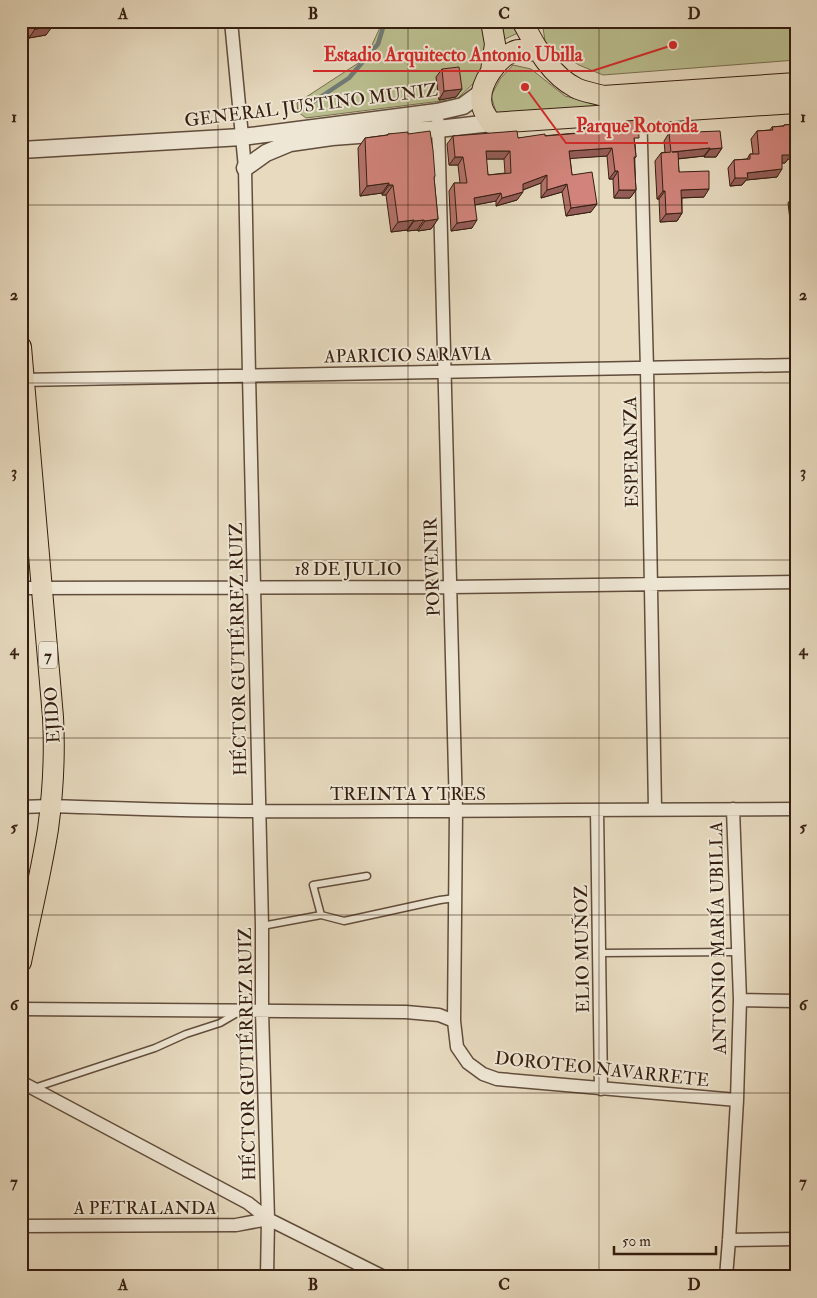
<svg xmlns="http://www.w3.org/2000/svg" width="817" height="1298" viewBox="0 0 817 1298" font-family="'IM FELL Double Pica',serif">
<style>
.green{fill:#babe8f;stroke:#786e50}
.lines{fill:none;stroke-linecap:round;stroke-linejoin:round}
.stream{stroke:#717b76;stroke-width:4.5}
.service-casing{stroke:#624d3c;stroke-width:9}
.minor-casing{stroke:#624d3c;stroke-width:15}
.tertiary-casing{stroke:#624d3c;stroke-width:19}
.primary-casing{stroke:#351e10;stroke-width:22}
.service{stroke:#efe7d5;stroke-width:6}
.minor{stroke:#efe7d5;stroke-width:12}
.tertiary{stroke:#efe7d5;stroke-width:16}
.primary{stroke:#e7dabf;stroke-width:20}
.wall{fill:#b5726b;stroke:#351e10;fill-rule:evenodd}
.shaded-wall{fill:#935c57;stroke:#351e10}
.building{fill:#d2847c;stroke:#351e10;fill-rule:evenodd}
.grid{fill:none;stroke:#351e10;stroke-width:1;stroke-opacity:0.55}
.labels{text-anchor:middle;stroke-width:4;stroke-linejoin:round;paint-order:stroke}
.shield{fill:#efe7d5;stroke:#6d5a4b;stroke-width:1}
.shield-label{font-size:16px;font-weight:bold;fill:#351e10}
.street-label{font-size:18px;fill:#351e10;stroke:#efe7d5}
.leader{fill:none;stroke:#d62828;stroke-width:2}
.callout-dot{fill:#d62828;stroke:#efe7d5;stroke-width:2}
.callout-label{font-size:19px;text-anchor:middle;font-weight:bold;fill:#d62828;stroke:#efe7d5;stroke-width:4;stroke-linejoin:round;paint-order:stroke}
.neatline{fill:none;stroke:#351e10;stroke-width:2}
.grid-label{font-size:16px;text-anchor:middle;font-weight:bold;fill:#351e10}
</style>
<rect width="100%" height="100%" fill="#e7dabf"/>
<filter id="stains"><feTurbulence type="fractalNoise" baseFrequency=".004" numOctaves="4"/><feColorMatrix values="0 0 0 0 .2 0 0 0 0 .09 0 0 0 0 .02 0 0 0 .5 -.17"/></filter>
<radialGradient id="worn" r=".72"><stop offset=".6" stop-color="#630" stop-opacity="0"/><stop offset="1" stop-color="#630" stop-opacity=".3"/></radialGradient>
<path class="green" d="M 383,21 L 482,21 L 486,38 L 480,77 L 457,99 L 306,118 L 298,112 L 297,103 L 366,58 Z
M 496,21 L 514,21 L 520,32 L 505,39 Z
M 542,21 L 796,21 L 796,60 L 603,75 L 579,65 L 554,50 L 545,41 Z
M 513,65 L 531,69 L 565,96 L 615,109 L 497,115 L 491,96 L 500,79 Z"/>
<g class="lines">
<path class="stream" d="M 298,112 L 349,78 L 378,44 L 385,21"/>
<defs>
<path id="service" d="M 321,915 L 313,885 L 367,876
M 262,926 L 321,915 L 344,921 L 440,900 L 455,898
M 600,953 L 738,952
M 34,1088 L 155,1048 L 186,1034 L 220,1023 L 237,1013"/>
<path id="minor" d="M 231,21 L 245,168 L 249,375 L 262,926 L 262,1011 L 268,1219 L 267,1277
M 640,106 L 647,369 L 655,808
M 438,122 L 456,811 L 454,1021
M 21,380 L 796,365
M 21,588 L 450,587 L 796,582
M 21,807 L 50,806 C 121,808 191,811 262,811 C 440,812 618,809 796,809
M 597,810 L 601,1089
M 740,1000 L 796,1001
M 21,1009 L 406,1012 L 439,1015 L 454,1021 L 457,1047 L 468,1063 L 483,1074 L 497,1079 L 737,1100
M 21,1082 L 248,1203 L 268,1219 L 384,1277
M 21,1226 L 236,1225 L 268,1219
M 729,1240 L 796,1239
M 726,1277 L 729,1240 L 737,1100 L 740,1000 L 733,809"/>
<path id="tertiary" d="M 21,150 L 242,137 L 437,112 L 463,106 L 482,92
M 245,168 L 266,153 L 290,143 L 332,137 L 438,129 L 491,123"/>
<path id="primary" d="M 522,21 C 536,47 549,74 576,88 C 584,92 594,93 603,96 L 796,83
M 538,51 C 532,51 524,49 518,50 C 498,55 477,85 482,106 C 483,112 488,118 491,123 L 796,103
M 491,71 L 495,44 L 491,21
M 21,347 L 53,717 C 55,754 53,792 48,829 C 41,873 30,918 21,962"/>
</defs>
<use href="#service" class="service-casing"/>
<use href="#minor" class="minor-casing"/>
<use href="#tertiary" class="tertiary-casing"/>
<use href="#primary" class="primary-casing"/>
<use href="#service" class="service"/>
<use href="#minor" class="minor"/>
<use href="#tertiary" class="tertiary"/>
<use href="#primary" class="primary"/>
</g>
<path class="wall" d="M 27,21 L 52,21 L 46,35 L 29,38 Z
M 442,69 L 462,89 L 456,97 L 439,100 L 436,77 Z
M 626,121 L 635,143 L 636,157 L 634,159 L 636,190 L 630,198 L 614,198 L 613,179 L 609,179 L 607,156 L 570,158 L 572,175 L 591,212 L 566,216 L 562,192 L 541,198 L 541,183 L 523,190 L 517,200 L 496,206 L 496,201 L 475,205 L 472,228 L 451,231 L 449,191 L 454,183 L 460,183 L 458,165 L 449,165 L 447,144 L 453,136 L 518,138 L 577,133 L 580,129 L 622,125 ZM 486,159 L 504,159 L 505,173 L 488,175 Z
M 796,124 L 796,159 L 788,159 L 785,163 L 782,163 L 777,177 L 746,180 L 742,185 L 730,186 L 728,168 L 734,160 L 747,159 L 750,154 L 753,154 L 751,139 L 757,131 L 770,130 L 772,127 L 783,126 L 784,125 Z
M 669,133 L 722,148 L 716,157 L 704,157 L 704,156 L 678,159 L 679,172 L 704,197 L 682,198 L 682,213 L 677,221 L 660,222 L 659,199 L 657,199 L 655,161 L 661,153 L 665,152 L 664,141 Z
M 388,134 L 408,134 L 435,176 L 434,178 L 438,219 L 431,229 L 418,231 L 417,230 L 407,231 L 407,230 L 391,232 L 386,195 L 382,195 L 382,193 L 360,196 L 358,148 L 365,138 L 387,135 Z
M 794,194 L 796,194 L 796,220 L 790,220 L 788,203 Z"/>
<path class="shaded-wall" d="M 52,27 L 46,35 L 29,38 L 35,29 Z
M 462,89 L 456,97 L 439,100 L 444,91 Z
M 612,148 L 607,156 L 564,159 L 569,151 Z
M 710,148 L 704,156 L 666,160 L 672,152 Z
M 722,148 L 716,157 L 704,157 L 710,149 Z
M 486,151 L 510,151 L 504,159 L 480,159 Z
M 791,151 L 796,151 L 796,159 L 788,159 L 785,163 L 776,163 L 782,155 Z
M 455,157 L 463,157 L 458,165 L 449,165 Z
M 782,169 L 777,177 L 746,180 L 742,185 L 730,186 L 735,178 L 747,173 Z
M 615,171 L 618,171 L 613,179 L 609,179 Z
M 547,175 L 541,183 L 517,192 L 523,184 Z
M 389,183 L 382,193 L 360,196 L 367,186 Z
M 567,184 L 562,192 L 541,198 L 547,190 Z
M 389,185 L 393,185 L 386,195 L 382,195 Z
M 709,189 L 704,197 L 676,198 L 681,190 Z
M 619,190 L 636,190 L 630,198 L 614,198 Z
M 663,191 L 665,191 L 659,199 L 657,199 Z
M 523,192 L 517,200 L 496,206 L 502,198 Z
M 501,193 L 496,201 L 469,206 L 474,198 Z
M 597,204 L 591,212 L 566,216 L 571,208 Z
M 796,212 L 796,220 L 790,220 Z
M 682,213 L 677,221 L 660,222 L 666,214 Z
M 438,219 L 431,229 L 418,231 L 425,221 Z
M 414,220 L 407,230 L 391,232 L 398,222 Z
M 424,220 L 417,230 L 407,231 L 414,221 Z
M 477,220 L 472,228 L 451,231 L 457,223 Z"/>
<path class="building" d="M 34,21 L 52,21 L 52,27 L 35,29 Z
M 459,67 L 462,89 L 444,91 L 442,69 Z
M 638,120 L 639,138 L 634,138 L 636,157 L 634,157 L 636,190 L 619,190 L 618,171 L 615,171 L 612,148 L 569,151 L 572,175 L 592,172 L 597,204 L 571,208 L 567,184 L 547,190 L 547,175 L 523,184 L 523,192 L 502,198 L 501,193 L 474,198 L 477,220 L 457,223 L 454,183 L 467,183 L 463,157 L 455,157 L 453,136 L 517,131 L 518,138 L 545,134 L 545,136 L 581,133 L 580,129 L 626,125 L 626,121 ZM 486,151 L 510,151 L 511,173 L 488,175 Z
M 796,124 L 796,151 L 791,151 L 791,155 L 782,155 L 782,169 L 747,173 L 748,178 L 735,178 L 734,160 L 750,159 L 750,154 L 759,154 L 757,131 L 773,130 L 772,127 L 784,126 L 784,125 Z
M 430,131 L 433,150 L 435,176 L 434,177 L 438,219 L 425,221 L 424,220 L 414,221 L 414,220 L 398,222 L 393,185 L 389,185 L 389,183 L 367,186 L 365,138 L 388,135 L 388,134 L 408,132 L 408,134 Z
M 720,131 L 722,148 L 710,149 L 710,148 L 672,152 L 678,152 L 679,172 L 709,171 L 709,189 L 681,190 L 682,213 L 666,214 L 665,191 L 663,191 L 661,153 L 671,152 L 669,133 Z
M 794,194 L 796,194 L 796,212 L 795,212 Z"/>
<path class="grid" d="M 218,21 L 218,1277M 408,21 L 408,1277M 599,21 L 599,1277M 21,205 L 796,205M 21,383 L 796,383M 21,560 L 796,560M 21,738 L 796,738M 21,915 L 796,915M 21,1093 L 796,1093"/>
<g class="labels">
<rect class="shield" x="39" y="641.5" width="18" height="27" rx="4"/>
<g class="shield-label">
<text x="48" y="661">7</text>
</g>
<g class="street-label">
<text transform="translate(311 105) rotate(-7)" y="6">GENERAL JUSTINO MUNIZ</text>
<text transform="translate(408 355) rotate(-1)" y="6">APARICIO SARAVIA</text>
<text transform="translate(631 452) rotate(-91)" y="6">ESPERANZA</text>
<text transform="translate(432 567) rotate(-92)" y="6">PORVENIR</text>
<text x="348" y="575">18 DE JULIO</text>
<text transform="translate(238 649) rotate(-91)" y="6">HÉCTOR GUTIÉRREZ RUIZ</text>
<text transform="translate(52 715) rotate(-93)" y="6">EJIDO</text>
<text x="408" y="800">TREINTA Y TRES</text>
<text transform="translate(718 938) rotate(-91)" y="6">ANTONIO MARÍA UBILLA</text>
<text transform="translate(582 949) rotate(-91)" y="6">ELIO MUÑOZ</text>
<text transform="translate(247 1054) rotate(-91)" y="6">HÉCTOR GUTIÉRREZ RUIZ</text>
<text transform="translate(602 1069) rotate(6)" y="6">DOROTEO NAVARRETE</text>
<text x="145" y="1214">A PETRALANDA</text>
</g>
</g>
<path class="leader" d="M673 45L592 71H313M525 87L566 143H708"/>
<g class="callout-dot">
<circle cx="673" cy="45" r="5"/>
<circle cx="525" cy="87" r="5"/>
</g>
<g class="callout-label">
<text x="453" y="61">Estadio Arquitecto Antonio Ubilla</text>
<text x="637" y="132">Parque Rotonda</text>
</g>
<rect width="817" height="1298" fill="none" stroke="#e7dabf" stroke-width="55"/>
<path d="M614 1246v8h102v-8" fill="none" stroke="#351e10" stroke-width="2.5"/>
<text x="622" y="1246" font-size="15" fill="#351e10" stroke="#efe7d5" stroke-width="4" paint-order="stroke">50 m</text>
<rect x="28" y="28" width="762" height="1242" class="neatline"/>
<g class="grid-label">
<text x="123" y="19">A</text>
<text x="313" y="19">B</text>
<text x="504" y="19">C</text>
<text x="694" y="19">D</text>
<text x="14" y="122">1</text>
<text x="803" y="122">1</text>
<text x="14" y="300">2</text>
<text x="803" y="300">2</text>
<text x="14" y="477">3</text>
<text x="803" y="477">3</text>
<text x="14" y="655">4</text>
<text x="803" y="655">4</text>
<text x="14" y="832">5</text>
<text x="803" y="832">5</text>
<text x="14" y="1010">6</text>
<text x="803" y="1010">6</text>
<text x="14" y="1187">7</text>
<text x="803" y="1187">7</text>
<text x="123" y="1290">A</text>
<text x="313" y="1290">B</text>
<text x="504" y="1290">C</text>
<text x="694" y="1290">D</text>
</g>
<rect width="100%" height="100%" filter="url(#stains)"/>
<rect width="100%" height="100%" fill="url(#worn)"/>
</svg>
